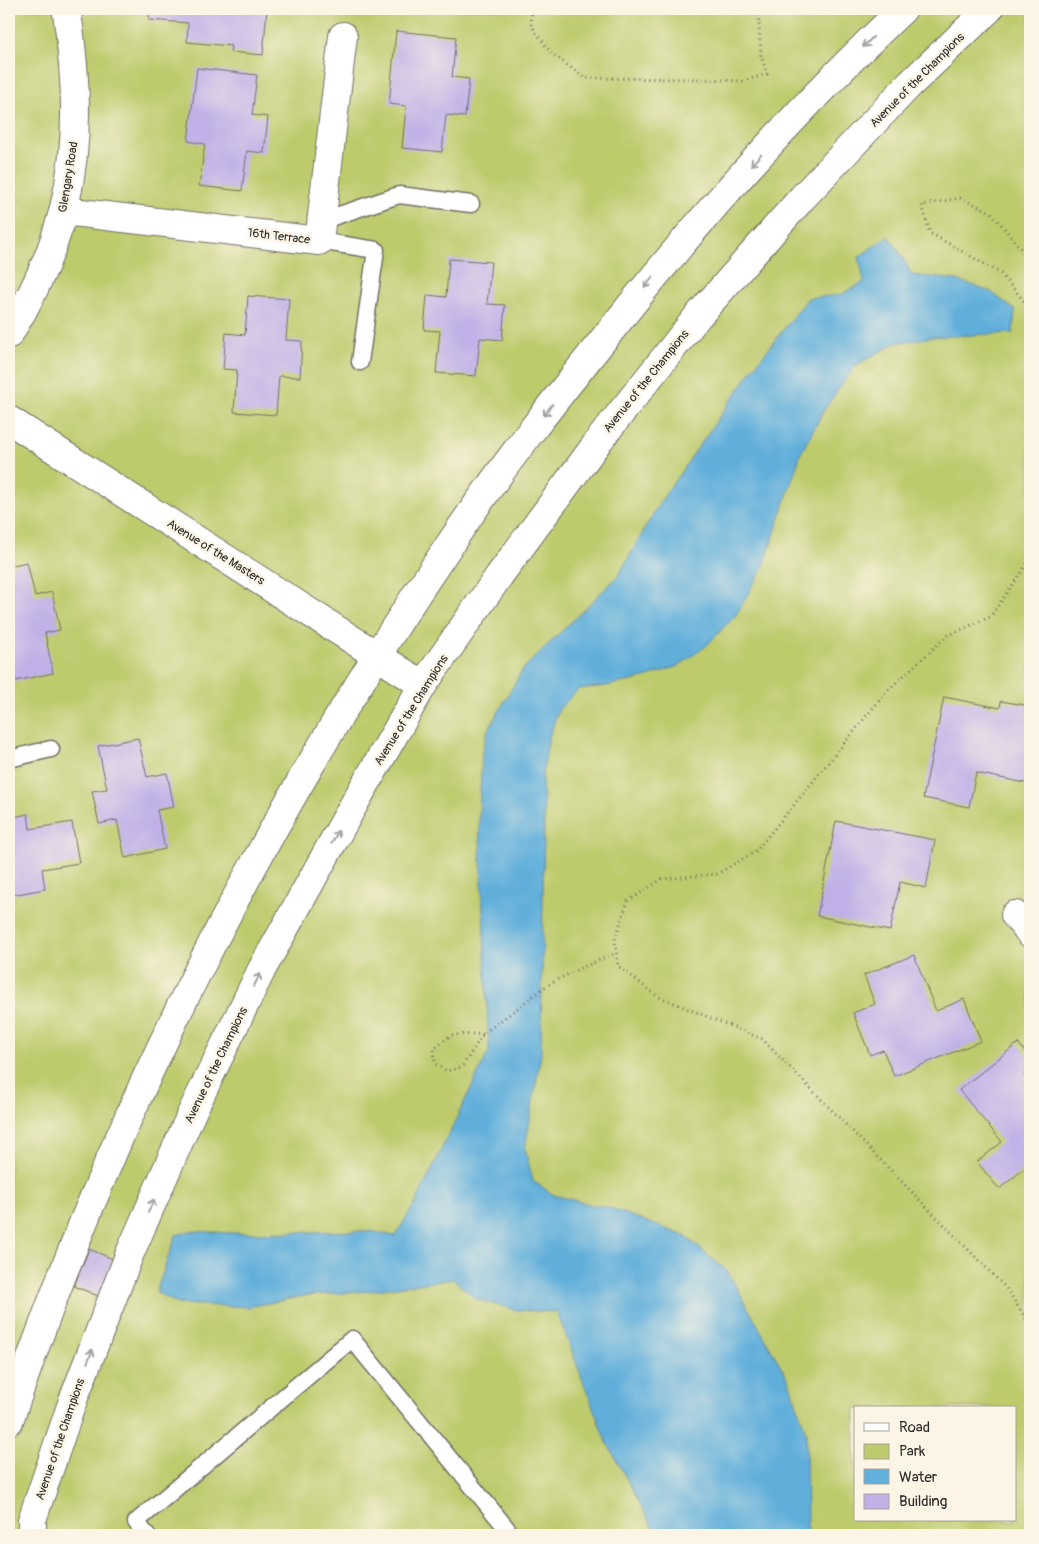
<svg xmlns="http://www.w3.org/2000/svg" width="1039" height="1544" viewBox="0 0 1039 1544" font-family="Pangolin,sans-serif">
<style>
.green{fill:#becb6d;stroke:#747b4c;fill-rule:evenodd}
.water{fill:#61afdb;stroke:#466d83}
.building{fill:#c0b0e7}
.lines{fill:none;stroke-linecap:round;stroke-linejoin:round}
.service-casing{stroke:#726e65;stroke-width:19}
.minor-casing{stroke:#726e65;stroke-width:30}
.path{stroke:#726e65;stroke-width:3;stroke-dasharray:1 4;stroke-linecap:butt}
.service{stroke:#fff;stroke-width:16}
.minor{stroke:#fff;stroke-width:28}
.oneway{stroke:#a0a0a0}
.labels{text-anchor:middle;stroke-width:5;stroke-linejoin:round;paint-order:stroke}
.street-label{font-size:12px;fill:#2b2b2b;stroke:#fcf5e5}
</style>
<rect width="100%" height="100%" fill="#fcf5e5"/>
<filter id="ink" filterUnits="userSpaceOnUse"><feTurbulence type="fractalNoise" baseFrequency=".02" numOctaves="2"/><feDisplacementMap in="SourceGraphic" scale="10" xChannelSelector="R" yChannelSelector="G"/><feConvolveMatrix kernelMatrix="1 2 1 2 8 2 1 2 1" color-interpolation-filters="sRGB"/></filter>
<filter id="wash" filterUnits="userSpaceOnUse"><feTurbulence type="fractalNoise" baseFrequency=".0096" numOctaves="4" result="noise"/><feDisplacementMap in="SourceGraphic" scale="20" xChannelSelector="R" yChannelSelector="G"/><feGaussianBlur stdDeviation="1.12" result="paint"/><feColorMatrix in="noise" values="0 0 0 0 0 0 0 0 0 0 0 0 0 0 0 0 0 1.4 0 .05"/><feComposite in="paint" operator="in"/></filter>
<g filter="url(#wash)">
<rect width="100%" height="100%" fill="#f6e9d1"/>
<path class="green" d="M 9,9 L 1030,9 L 1030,1535 L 9,1535 ZM 855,1408 L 1015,1408 L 1015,1520 L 855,1520 Z"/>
<path class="water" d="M 888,236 L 898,249 L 912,275 L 957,280 L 991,292 L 1015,310 L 1013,333 L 933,337 L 896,343 L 856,365 L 824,410 L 801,453 L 764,566 L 736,615 L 706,646 L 678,666 L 645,678 L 606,686 L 579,689 L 559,709 L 549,737 L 542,776 L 544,818 L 541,1054 L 525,1149 L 533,1181 L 554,1195 L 593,1205 L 605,1206 L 685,1236 L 728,1272 L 789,1381 L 806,1432 L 807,1535 L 657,1535 L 605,1439 L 557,1312 L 516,1310 L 476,1299 L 453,1279 L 369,1291 L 304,1296 L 248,1307 L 178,1304 L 156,1292 L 176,1235 L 190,1231 L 233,1233 L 369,1231 L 395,1236 L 416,1202 L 489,1051 L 479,816 L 482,751 L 488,730 L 523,669 L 618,576 L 660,502 L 754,367 L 808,298 L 840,295 L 864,282 L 859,257 Z"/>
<g id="blocks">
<path class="building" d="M 150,9 L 267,9 L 263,55 L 230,52 L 231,46 L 187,42 L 188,23 L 149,20 Z
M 396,31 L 456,37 L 452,77 L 469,79 L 465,117 L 446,115 L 442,152 L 402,148 L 406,106 L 389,104 Z
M 197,68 L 257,75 L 252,115 L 268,117 L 264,153 L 247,151 L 242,191 L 199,186 L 205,144 L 188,141 Z
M 449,259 L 491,262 L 487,304 L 505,305 L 502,340 L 480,338 L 476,376 L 436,373 L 440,331 L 424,330 L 427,295 L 446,297 Z
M 248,296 L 289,299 L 286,340 L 302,341 L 300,377 L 279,376 L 276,415 L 234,412 L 237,370 L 223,369 L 226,333 L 245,335 Z
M 27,562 L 35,596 L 52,592 L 60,630 L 45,633 L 53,673 L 11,682 L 9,673 L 9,566 Z
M 944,697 L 1000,708 L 1001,701 L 1030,706 L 1030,784 L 976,773 L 969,807 L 923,798 Z
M 138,738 L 147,777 L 167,773 L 174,807 L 157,810 L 165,849 L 125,858 L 117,820 L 99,824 L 92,791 L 107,789 L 98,746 Z
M 28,814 L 30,829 L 72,822 L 79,863 L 42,869 L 45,889 L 12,895 L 9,880 L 9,818 Z
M 836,821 L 935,840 L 926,888 L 900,882 L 890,931 L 817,916 Z
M 914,955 L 936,1011 L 964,999 L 981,1041 L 894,1076 L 883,1050 L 870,1055 L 853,1013 L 875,1004 L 864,975 Z
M 1018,1043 L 1030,1058 L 1030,1069 L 1024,1074 L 1030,1082 L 1030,1164 L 999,1189 L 977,1162 L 1002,1142 L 959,1090 Z
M 89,1249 L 113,1259 L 98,1296 L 74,1286 Z"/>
</g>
</g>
<g filter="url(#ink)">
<use href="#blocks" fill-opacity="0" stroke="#726e65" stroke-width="1"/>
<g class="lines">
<defs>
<path id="service" d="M 321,221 L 399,195 L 471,204
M 319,241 L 376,250 L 360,362
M 9,759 L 51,749
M 147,1535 L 136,1522 L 352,1339 L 508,1530 L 502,1535"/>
<path id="minor" d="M 64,211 L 319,241 L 343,36
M 9,334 C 63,247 82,167 73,65 C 71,46 70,27 66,9
M 9,420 L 423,685
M 1015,915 L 1030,933
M 9,1421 C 115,1108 268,811 454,538 C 501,468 554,401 607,335 C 698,220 797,109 903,9
M 32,1535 L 32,1520 L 73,1400 L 130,1253 L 193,1110 L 262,969 L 358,797 L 423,685 L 499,576 L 600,439 L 698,316 L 802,198 L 910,84 L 989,9"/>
</defs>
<use href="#service" class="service-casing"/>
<use href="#minor" class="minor-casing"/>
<path class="path" d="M 532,9 L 531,25 L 551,53 L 585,78 L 705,79 L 743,81 L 767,74 L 761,55 L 758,9
M 1030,260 L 991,212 L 960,198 L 922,205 L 930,233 L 1000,273 L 1030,308
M 1030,560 L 990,617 L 947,636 L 887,691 L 756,851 L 717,874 L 662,879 L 628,901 L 615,940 L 618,966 L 657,996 L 762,1039 L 1006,1288 L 1030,1325
M 483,1034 L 451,1035 L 434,1049 L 435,1064 L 447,1071 L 462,1067 L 483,1034 L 548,985 L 574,971 L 616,953"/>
<use href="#service" class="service"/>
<use href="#minor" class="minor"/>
</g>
<defs><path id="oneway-shaft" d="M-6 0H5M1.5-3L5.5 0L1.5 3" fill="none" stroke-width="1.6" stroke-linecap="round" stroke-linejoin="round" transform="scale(1.25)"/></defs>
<g class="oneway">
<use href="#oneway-shaft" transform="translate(868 42) rotate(135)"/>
<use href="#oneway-shaft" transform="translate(756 160) rotate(132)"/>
<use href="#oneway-shaft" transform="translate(649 282) rotate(129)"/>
<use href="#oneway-shaft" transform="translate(548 410) rotate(126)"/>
<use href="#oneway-shaft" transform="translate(335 837) rotate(-61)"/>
<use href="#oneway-shaft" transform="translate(257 980) rotate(-64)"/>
<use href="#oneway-shaft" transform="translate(151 1206) rotate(-66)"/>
<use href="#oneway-shaft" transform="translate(90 1356) rotate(-69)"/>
</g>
</g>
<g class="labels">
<g class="street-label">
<text transform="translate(917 80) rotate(-45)" y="4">Avenue of the Champions</text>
<text transform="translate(68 177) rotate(-81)" y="4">Glengary Road</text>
<text transform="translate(279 236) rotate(7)" y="4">16th Terrace</text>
<text transform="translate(646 381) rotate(-51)" y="4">Avenue of the Champions</text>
<text transform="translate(216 552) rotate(32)" y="4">Avenue of the Masters</text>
<text transform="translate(411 710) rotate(-58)" y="4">Avenue of the Champions</text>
<text transform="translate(216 1065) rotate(-64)" y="4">Avenue of the Champions</text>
<text transform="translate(60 1439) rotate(-71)" y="4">Avenue of the Champions</text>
</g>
</g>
<rect width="1039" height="1544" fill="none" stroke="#fcf5e5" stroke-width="30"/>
<rect x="854" y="1406" width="162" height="115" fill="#fcf5e5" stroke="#a8a49b"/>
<rect x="864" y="1423" width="25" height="8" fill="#ffffff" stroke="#a8a49b"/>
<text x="899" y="1432" font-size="15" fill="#2b2b2b">Road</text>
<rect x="864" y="1444" width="25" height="15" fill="#becb6d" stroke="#a8a49b"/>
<text x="899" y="1456" font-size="15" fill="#2b2b2b">Park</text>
<rect x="864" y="1469" width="25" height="15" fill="#61afdb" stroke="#a8a49b"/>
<text x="899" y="1482" font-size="15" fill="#2b2b2b">Water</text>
<rect x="864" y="1494" width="25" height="15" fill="#c0b0e7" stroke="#a8a49b"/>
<text x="899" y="1506" font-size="15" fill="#2b2b2b">Building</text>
</svg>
